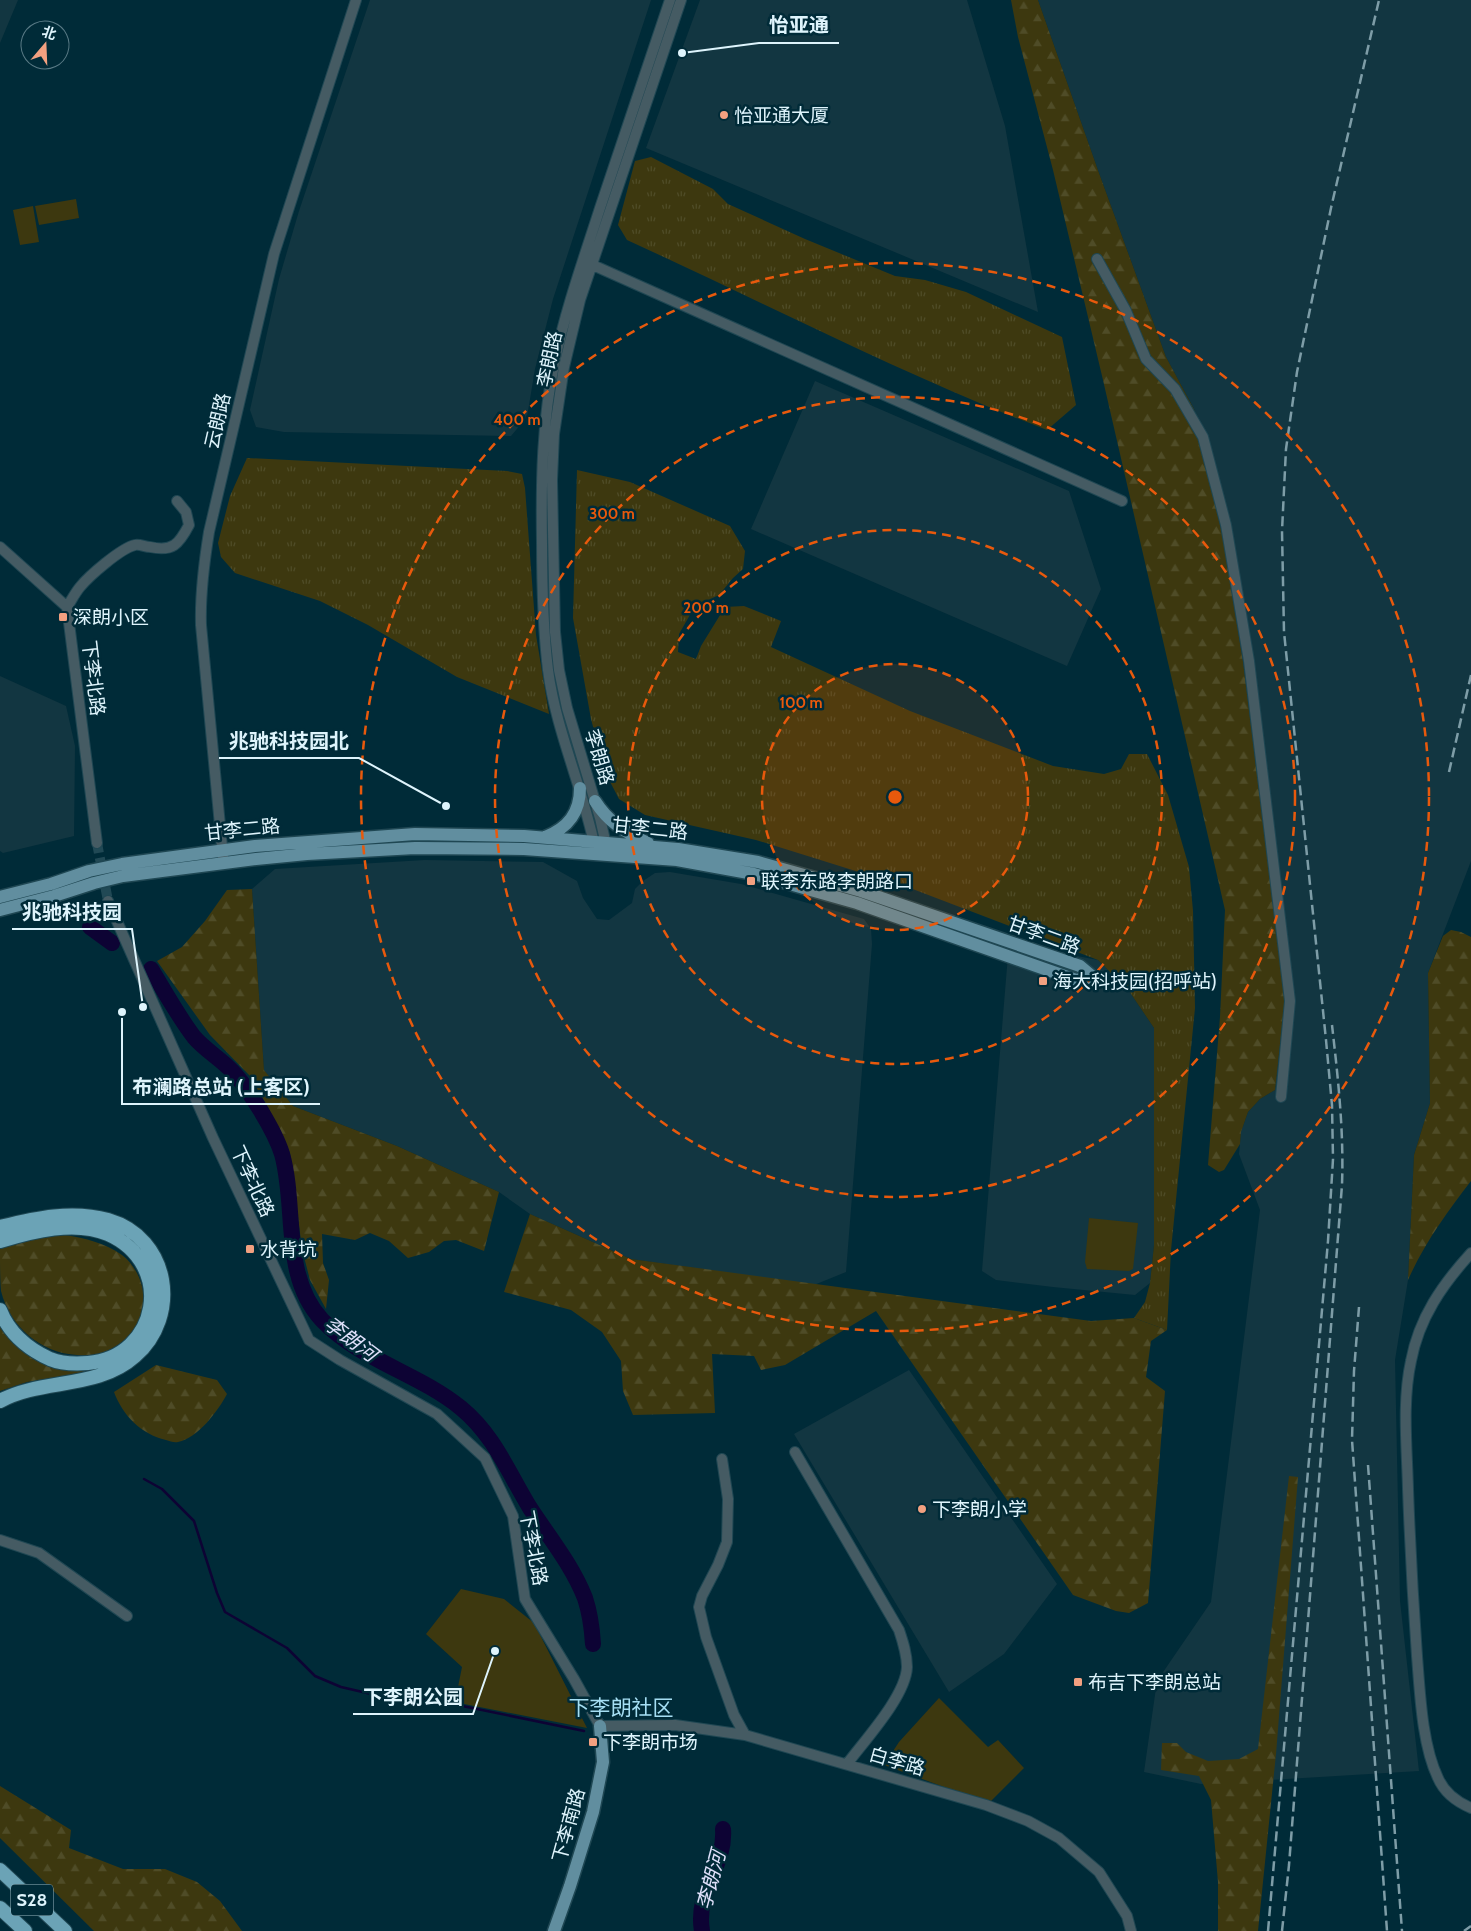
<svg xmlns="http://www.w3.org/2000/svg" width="1471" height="1931" viewBox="0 0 1471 1931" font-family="Cabin,'Noto Sans SC',sans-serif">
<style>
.built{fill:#123641}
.grass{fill:url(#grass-tufts)}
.forest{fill:url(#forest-firs)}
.park{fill:#3d380f}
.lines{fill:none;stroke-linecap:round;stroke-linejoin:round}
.stream{stroke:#0d0334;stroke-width:2.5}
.river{stroke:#0d0334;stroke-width:16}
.minor-tunnel{stroke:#214955;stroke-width:10;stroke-dasharray:10 5;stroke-linecap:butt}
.minor-casing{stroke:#1f4753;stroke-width:12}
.major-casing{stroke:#1f4753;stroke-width:15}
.highway-casing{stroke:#1f4753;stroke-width:16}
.minor{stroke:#455b63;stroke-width:10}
.major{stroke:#618e9f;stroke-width:12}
.highway{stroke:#6ba3b6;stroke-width:14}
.rail{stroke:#7e9da7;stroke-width:2.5;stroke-dasharray:10 5;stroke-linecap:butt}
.ring{fill:none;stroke:#e8590c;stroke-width:2.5;stroke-dasharray:9 6}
.poi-dot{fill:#f2a080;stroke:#002b38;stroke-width:2}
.labels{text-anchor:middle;stroke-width:5;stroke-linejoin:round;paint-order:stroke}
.shield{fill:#002b38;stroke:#9bb8c1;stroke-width:1}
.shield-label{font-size:18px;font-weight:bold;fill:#def4fc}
.poi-label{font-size:19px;fill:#def4fc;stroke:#002b38;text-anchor:start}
.street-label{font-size:19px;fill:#def4fc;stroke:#002b38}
.water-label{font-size:20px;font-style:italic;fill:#dee0fa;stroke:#002b38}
.quarter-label{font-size:21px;fill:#a5def3;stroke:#002b38}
.centre{fill:#e8590c;stroke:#002b38;stroke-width:2.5}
.ring-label{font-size:15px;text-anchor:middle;font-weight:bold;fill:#e8590c;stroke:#002b38;stroke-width:5;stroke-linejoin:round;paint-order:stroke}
.leader{fill:none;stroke:#def4fc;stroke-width:2}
.callout-dot{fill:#def4fc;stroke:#002b38;stroke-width:2}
.callout-label{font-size:20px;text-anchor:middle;font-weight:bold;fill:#def4fc;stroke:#002b38;stroke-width:5;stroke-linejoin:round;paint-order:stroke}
</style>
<defs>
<pattern id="grass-tufts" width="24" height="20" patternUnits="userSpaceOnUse" patternTransform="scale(1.25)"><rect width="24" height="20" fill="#3d380f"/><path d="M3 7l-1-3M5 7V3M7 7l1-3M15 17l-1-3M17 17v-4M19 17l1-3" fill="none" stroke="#4f4c27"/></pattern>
<pattern id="forest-firs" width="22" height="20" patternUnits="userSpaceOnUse" patternTransform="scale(1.25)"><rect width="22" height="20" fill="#3d380f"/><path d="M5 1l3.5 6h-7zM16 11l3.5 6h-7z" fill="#4f4c27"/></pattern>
</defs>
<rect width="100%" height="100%" fill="#002b38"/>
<path class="built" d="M 0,0 L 18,0 L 0,43 Z
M 370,0 L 651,0 L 553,299 L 535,369 L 527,417 L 511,436 L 284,432 L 256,427 L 250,410 L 279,279 L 299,211 Z
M 700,0 L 967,0 L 1005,126 L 1038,312 L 646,148 Z
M 1038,0 L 1471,0 L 1471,861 L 1428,973 L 1430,1103 L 1414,1155 L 1408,1280 L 1395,1360 L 1400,1601 L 1419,1771 L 1201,1784 L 1144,1772 L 1157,1681 L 1211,1602 L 1260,1210 L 1239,1154 L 1241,1132 L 1248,1112 L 1260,1099 L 1275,1090 L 1223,538 L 1194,409 L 1166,357 L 1099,173 Z
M 815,381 L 1069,491 L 1101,589 L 1067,666 L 751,529 Z
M 0,676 L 66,706 L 75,746 L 74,836 L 3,853 L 0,851 Z
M 425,860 L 543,862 L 577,881 L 583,898 L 597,919 L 609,920 L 632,903 L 635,889 L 643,881 L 655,873 L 670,872 L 741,884 L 864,919 L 871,929 L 872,944 L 846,1272 L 814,1285 L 631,1259 L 530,1214 L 499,1192 L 397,1146 L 293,1106 L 264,1070 L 252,889 L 275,869 Z
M 1009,943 L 1098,960 L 1129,991 L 1154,1028 L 1154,1245 L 1150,1283 L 1135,1295 L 1053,1287 L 996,1280 L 982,1271 Z
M 909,1370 L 1057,1584 L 1004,1654 L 949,1692 L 794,1434 Z"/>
<path class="grass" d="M 651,157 L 713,189 L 728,204 L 805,239 L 895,276 L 925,280 L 966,292 L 1062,337 L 1076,405 L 1047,430 C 903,375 767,304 627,240 L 618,225 L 635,161 Z
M 247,458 L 507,471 L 522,474 L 525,488 L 536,635 L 549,714 L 457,677 L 368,625 L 320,601 L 235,573 L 221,557 L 218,543 L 230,496 Z
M 577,470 L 630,482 L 730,526 L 745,551 L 743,569 L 733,578 L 719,595 L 695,606 L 679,634 L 678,652 L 696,659 L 701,646 L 725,607 L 744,606 L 781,621 L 771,647 L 910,711 L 1053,766 L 1104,774 L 1121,769 L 1129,754 L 1147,754 L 1168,795 L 1189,867 L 1193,911 L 1195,1008 L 1171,1250 L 1167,1330 L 1134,1318 L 1145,1302 L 1150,1283 L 1154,1245 L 1154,1028 L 1129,991 L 1098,960 L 910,888 L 756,840 L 645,815 L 619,799 L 605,772 L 591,719 L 573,618 Z"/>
<path class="forest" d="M 1011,0 L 1038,0 L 1099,173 L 1166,357 L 1194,409 L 1223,538 L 1243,662 L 1285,999 L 1275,1090 L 1260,1099 L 1248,1112 L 1241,1132 L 1240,1144 L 1224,1170 L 1219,1172 L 1208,1165 L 1220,1017 L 1225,910 L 1103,380 L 1053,170 L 1018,37 Z
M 252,889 L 264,1070 L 293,1106 L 397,1146 L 499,1192 L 484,1251 L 456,1240 L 444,1241 L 429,1252 L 408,1258 L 389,1241 L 370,1233 L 355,1240 L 322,1234 L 323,1263 L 329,1280 L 326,1309 L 310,1280 L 302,1249 L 290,1153 L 268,1107 L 249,1075 L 210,1035 L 157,961 L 182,947 L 205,921 L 227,890 Z
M 1451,930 L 1461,932 L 1471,937 L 1471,1181 C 1447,1212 1424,1244 1408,1280 L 1414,1155 L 1430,1103 L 1428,973 L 1443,936 Z
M 530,1214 L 631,1259 L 1091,1321 L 1134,1318 L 1167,1330 L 1151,1341 L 1146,1377 L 1165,1391 L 1148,1603 L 1129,1613 L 1116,1611 L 1073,1595 L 876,1311 L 785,1365 L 761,1370 L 754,1356 L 712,1354 L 715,1413 L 633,1415 L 623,1391 L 621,1361 L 602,1332 L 571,1310 L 504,1292 Z
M 65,1235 C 85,1238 105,1243 122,1255 C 142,1270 150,1301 138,1324 C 133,1335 118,1346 107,1351 C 99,1356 87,1356 77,1355 C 41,1353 10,1327 1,1291 C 0,1279 0,1262 0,1249 C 21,1241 42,1237 65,1235 Z
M 0,1319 L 13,1338 L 87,1369 L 106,1367 L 96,1371 L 27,1382 L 0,1391 Z
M 156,1365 L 217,1380 L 227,1394 C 218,1411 198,1438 178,1442 C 174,1443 170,1441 166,1440 C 141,1434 123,1416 114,1392 Z
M 1289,1476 L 1298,1477 L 1276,1754 L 1258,1931 L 1218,1931 L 1218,1882 L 1211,1800 L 1199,1776 L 1161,1770 L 1162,1743 L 1177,1743 L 1186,1752 L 1208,1761 L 1239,1759 L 1258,1749 Z
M 0,1786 L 71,1830 L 69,1848 L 123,1869 L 165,1869 L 197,1882 L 220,1901 L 242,1931 L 94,1931 L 0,1838 Z"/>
<path class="park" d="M 76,199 L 79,218 L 39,225 L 35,206 Z
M 33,206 L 39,242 L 20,245 L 13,210 Z
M 1089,1218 L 1138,1223 L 1133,1269 L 1129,1271 L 1087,1269 L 1085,1262 Z
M 461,1589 L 504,1599 L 534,1623 L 587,1728 L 459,1703 L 458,1687 L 462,1667 L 426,1634 Z
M 939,1698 L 988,1747 L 998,1740 L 1024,1768 L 991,1801 L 944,1787 L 884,1765 L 899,1742 Z"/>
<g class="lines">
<path class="stream" d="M 144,1479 L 162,1489 L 194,1521 L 217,1593 L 225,1612 L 287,1648 L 315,1676 L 341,1687 L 380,1696 L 438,1701 L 584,1731"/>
<path class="river" d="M 90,927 L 112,943
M 151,969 C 165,992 178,1016 194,1037 C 205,1050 221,1059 232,1071 C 249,1089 275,1131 282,1154 C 297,1207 281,1276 322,1320 C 360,1360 418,1373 461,1408 C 494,1435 508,1472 530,1508 C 549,1537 572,1565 585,1598 C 590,1613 592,1628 593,1644
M 702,1931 C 695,1890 726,1866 723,1829"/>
<path class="minor-tunnel" d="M 97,843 L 108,901"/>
<defs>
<path id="minor" d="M 1097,259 L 1126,311 L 1146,359 L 1175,389 L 1203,437 L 1226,525 L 1249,661 L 1290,1001 L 1281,1097
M 586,262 L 1122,501
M 0,547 L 67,607 L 97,843
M 67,607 C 71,601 75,593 80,587 C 89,576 121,548 135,545 C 140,544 145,547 150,547 C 173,552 179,544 189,525 L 186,512 L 177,501
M 595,848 C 583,788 556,731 548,670 C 543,628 542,585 542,543 C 541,481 542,420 555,360 C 566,308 584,258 600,208 C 623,139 647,69 670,0
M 607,849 L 600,818 L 567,708 L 559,670 L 555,632 L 552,480 L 554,434 L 564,367 L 580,300 L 681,0
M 223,857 L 201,625 C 200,593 204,563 209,532 L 274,254 L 356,0
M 108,901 L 213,1138 L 309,1340 L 340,1360 L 437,1414 L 485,1458 L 513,1516 L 525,1599 L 574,1679 L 600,1726 L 675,1725 L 745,1735 L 986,1805 L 1028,1821 L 1059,1838 L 1099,1872 L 1127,1916 L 1131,1931
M 1471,1253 C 1442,1285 1419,1318 1411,1361 C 1402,1402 1407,1447 1408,1489 C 1410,1545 1413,1600 1417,1656 C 1420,1693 1422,1745 1438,1778 C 1444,1792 1457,1802 1471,1808
M 795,1452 L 899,1630 C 903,1642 907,1654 907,1667 C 906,1696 864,1741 847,1764
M 722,1459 L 728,1499 L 727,1542 L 718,1565 L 702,1596 L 699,1607 L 706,1637 L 734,1715 L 745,1735
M 0,1540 L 39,1553 L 127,1616"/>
<path id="major" d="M 595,801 C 608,822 626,833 648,843
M 545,837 C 568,828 580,813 580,788
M 0,897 L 51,884 L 89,871 L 122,864 L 255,846 L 415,834 L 524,836 L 678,849 L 758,862 L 861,891 L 1080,966 L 1093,977
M 0,910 L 54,896 L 94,883 L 123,876 L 256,859 L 307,854 L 415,848 L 524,849 L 677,860 L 754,874 L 857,903 L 1076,980 L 1093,977
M 554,1931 L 570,1886 L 593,1812 L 603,1762 L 600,1726"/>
<path id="highway" d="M 0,1227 C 36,1218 72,1210 108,1220 C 170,1238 181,1316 135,1356 C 97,1390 42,1378 0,1401
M 0,1241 C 33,1231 75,1220 108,1234 C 176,1264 159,1357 88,1363 C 75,1364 62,1364 50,1359 C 28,1349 9,1333 0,1310
M 0,1870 L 65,1931
M 0,1908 L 25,1931"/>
</defs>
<use href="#minor" class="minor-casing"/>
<use href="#major" class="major-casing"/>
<use href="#highway" class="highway-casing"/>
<use href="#minor" class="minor"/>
<use href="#major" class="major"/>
<use href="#highway" class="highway"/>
<path class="rail" d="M 1449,772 L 1471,675
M 1359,1307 L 1354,1371 L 1352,1440 L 1387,1931
M 1368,1465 L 1402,1931
M 1268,1931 L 1328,1241 L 1333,1159 L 1332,1105 L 1326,1040 L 1284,632 L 1282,531 L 1286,449 L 1297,372 L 1331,208 L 1379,0
M 1282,1931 L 1289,1865 L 1342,1185 C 1344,1131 1338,1078 1332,1025
M 1464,1931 L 1471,1926"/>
</g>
<circle cx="895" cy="797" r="133" fill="#e8590c" fill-opacity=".12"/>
<g class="ring">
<circle cx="895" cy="797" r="133"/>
<circle cx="895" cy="797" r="267"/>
<circle cx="895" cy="797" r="400"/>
<circle cx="895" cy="797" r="534"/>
</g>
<g class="poi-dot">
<circle cx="724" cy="115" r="5"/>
<rect x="58" y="612" width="10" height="10" rx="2.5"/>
<rect x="746" y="876" width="10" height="10" rx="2.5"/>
<rect x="1038" y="976" width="10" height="10" rx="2.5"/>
<rect x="245" y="1244" width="10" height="10" rx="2.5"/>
<circle cx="922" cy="1509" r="5"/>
<rect x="1073" y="1677" width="10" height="10" rx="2.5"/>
<rect x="588" y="1737" width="10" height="10" rx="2.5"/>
</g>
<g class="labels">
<rect class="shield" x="11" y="1884.5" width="42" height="31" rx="4"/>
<g class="shield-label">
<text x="32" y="1906">S28</text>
</g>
<g class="poi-label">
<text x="734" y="122">怡亚通大厦</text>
<text x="73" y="624">深朗小区</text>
<text x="761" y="888">联李东路李朗路口</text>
<text x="1053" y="988">海大科技园(招呼站)</text>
<text x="260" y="1256">水背坑</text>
<text x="932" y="1516">下李朗小学</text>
<text x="1088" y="1689">布吉下李朗总站</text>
<text x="603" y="1749">下李朗市场</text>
</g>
<g class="street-label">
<text transform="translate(549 359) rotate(-78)" y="7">李朗路</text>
<text transform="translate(217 421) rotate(-77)" y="7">云朗路</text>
<text transform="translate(94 678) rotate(83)" y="7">下李北路</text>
<text transform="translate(600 757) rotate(73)" y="7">李朗路</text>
<text transform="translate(650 828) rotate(6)" y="7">甘李二路</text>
<text transform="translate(242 829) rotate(-6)" y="7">甘李二路</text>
<text transform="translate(1044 935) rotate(20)" y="7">甘李二路</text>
<text transform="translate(253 1181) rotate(65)" y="7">下李北路</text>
<text transform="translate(534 1548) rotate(79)" y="7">下李北路</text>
<text transform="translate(897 1761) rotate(16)" y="7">白李路</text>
<text transform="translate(568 1825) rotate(-75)" y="7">下李南路</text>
</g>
<g class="water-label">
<text transform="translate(351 1339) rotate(37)" y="7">李朗河</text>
<text transform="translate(711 1880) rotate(-75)" y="7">李朗河</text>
</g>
<g class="quarter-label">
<text x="621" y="1715">下李朗社区</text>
</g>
</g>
<circle cx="895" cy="797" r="8" class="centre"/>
<g class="ring-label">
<text x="517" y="425">400 m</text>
<text x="612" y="519">300 m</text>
<text x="706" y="613">200 m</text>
<text x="801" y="708">100 m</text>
</g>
<path class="leader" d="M682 53L759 43H839M446 806L359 758H219M143 1007L132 929H12M122 1012L122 1104H320M495 1651L473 1714H353"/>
<g class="callout-dot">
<circle cx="682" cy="53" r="5"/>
<circle cx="446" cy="806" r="5"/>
<circle cx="143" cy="1007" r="5"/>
<circle cx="122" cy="1012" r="5"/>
<circle cx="495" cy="1651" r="5"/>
</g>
<g class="callout-label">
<text x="799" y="32">怡亚通</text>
<text x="289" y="748">兆驰科技园北</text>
<text x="72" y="919">兆驰科技园</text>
<text x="221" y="1094">布澜路总站 (上客区)</text>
<text x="413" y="1704">下李朗公园</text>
</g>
<g transform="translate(45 45) rotate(19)"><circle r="24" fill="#002b38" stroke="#597b86"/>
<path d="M0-4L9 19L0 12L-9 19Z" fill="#f2a080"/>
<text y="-8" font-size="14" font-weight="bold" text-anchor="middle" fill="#def4fc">北</text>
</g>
</svg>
